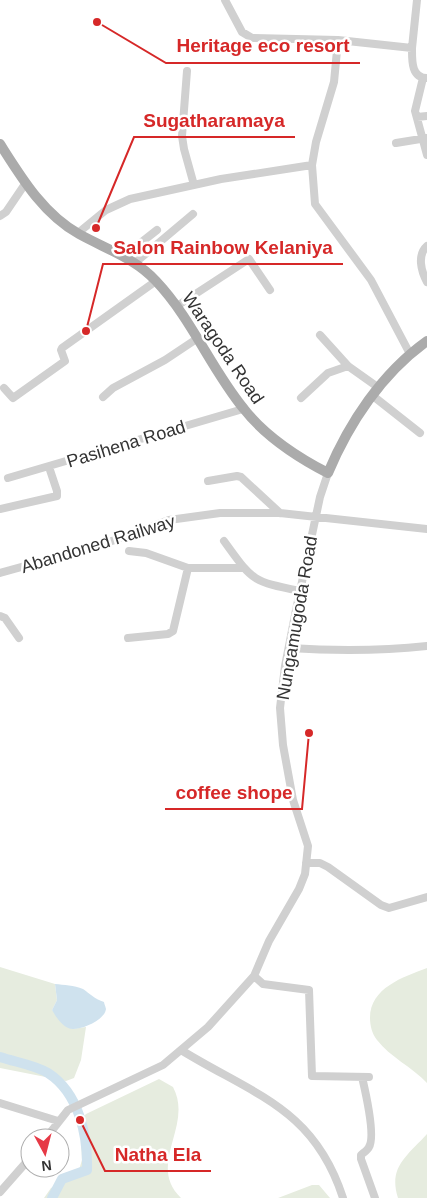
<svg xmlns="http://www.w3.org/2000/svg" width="427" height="1198" viewBox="0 0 427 1198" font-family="Helvetica,sans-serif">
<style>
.green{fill:#e6ecdf}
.water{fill:#cfe2ee}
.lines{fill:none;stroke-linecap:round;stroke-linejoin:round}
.river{stroke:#cfe2ee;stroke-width:10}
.minor{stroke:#d0d0d0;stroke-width:8}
.major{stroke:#ababab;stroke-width:10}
.labels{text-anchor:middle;stroke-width:5;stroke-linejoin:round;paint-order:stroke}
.street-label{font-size:18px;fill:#333;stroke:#fff}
.leader{fill:none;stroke:#d62828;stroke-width:2}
.callout-dot{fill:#d62828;stroke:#fff;stroke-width:2}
.callout-label{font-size:19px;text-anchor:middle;font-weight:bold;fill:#d62828;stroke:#fff;stroke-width:5;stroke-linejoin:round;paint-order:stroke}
</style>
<rect width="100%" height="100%" fill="#fff"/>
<path class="green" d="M 0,967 L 55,984 L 57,1000 L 52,1010 L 72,1029 L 86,1027 L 81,1060 L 74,1078 L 66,1081 L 0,1068 Z
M 427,968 L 427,1083 C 412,1067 390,1057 377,1040 C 372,1034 370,1025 370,1018 C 370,988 403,977 427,968 Z
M 159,1079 L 173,1087 C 194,1126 146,1164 181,1198 L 44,1198 L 51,1188 L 78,1173 L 82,1160 L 80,1120 L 86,1114 Z
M 427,1134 L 427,1198 L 398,1198 C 388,1167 407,1156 427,1134 Z
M 312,1185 L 319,1185 L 330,1198 L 278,1198 Z"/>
<path class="water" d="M 55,984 C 64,985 74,985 83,989 C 90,994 95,999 104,1002 C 104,1003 106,1008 106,1009 C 105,1020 81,1030 72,1029 C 63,1028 56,1017 52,1010 L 57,1000 Z"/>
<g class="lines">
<path class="river" d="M 0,1057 C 15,1062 35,1065 48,1073 C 79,1093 88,1136 87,1170 L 62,1179 L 52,1198"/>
<path class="minor" d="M 225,0 L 242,32 L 252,38 L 338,40 L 412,48 C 412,60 411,78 427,78
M 338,40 L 334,82 L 316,142 L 312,165 L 315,204 L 371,280 L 410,354
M 412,48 L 417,0
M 187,71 L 182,136 L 184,149 L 194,185
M 423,78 L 415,111 L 427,155
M 417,117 L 427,116
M 396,143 L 427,138
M 0,216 L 6,212 L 25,184
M 78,233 L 106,210 L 130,199 L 221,179 L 312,165
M 427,246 C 417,255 421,271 427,282
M 124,256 L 157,230
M 136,262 L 193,214
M 177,306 L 249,259 L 270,290
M 320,335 L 348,366 L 379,388
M 4,388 L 13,398 L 65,361 L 61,350 L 62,348 L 156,281
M 373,396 L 420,433
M 103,397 L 113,388 L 165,360 L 198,338
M 301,398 L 328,373 L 348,366
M 8,478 L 243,409
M 208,481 L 237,476 L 241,477 L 280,513
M 0,509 L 57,496 L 57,491 L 49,467
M 224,541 C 253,581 251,581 300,591
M 129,551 L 146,553 L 188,568
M 0,573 L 101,545 L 169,520 L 220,513 L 280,513 L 427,529
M 0,616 L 5,618 L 19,638
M 128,638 L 168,634 L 173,631 L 188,568 L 243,568
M 289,648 C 335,651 381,651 427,646
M 306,863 L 320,863 L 328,867 L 381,905 L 389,908 L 427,897
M 254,976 L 263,984 L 309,990 L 312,1076 L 369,1077
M 181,1050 C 254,1095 314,1108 343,1198
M 362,1077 C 365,1090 376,1136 369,1147 C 368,1150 363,1153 361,1155 L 361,1159 L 375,1198
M 0,1103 L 58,1121
M 46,1138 L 68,1110 L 163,1065 L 208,1027 L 254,976 L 269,941 L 299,889 L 305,874 L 308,846 L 293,800 L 283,745 L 280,708 L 285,666 L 296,610 L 320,497 L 328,473
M 0,1192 L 30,1158"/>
<path class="major" d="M 0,144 C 21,177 43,214 79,234 C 106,249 135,258 156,281 C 192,319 211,369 244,409 C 266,437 297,457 328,473 C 349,423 382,373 427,341"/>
</g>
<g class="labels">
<g class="street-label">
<text transform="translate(223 348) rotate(56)" y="6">Waragoda Road</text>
<text transform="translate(126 444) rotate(-17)" y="6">Pasihena Road</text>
<text transform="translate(98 544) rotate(-17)" y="6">Abandoned Railway</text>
<text transform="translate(297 618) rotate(-80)" y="6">Nungamugoda Road</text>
</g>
</g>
<path class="leader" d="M97 22L166 63H360M96 228L134 137H295M86 331L103 264H343M309 733L302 809H165M80 1120L105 1171H211"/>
<g class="callout-dot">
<circle cx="97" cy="22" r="5"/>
<circle cx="96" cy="228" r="5"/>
<circle cx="86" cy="331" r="5"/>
<circle cx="309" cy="733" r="5"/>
<circle cx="80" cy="1120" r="5"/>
</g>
<g class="callout-label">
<text x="263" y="52">Heritage eco resort</text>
<text x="214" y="127">Sugatharamaya</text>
<text x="223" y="254">Salon Rainbow Kelaniya</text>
<text x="234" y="799">coffee shope</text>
<text x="158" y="1161">Natha Ela</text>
</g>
<g transform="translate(45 1153) rotate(173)"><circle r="24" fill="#ffffff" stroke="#adadad"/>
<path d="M0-4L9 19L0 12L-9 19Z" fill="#e63946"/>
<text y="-8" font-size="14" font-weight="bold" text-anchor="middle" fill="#333333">N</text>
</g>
</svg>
